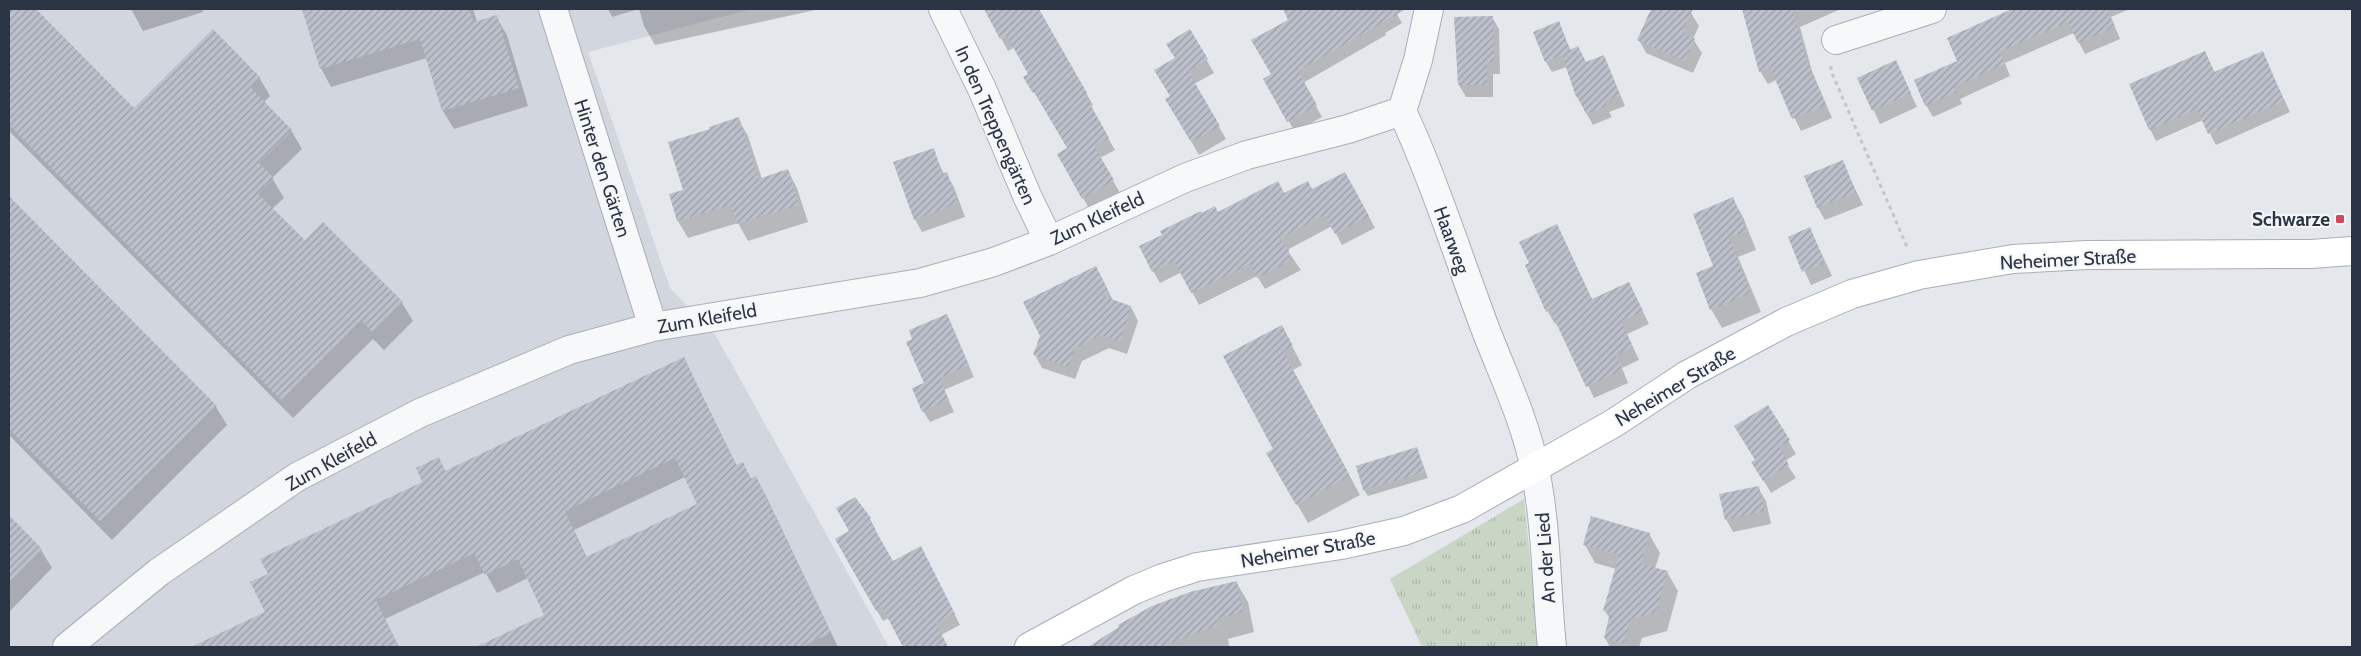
<svg xmlns="http://www.w3.org/2000/svg" width="2361" height="656" viewBox="0 0 2361 656" font-family="Cabin,sans-serif">
<style>
.built{fill:#d2d6de}
.grass{fill:url(#grass-tufts)}
.shadow{fill:#0003;fill-rule:evenodd}
.building{fill:url(#building-hatch);fill-rule:evenodd}
.lines{fill:none;stroke-linecap:round;stroke-linejoin:round}
.street-casing{stroke:#a9aeb7;stroke-width:30}
.secondary-casing{stroke:#a9aeb7;stroke-width:30}
.path{stroke:#c2c5cb;stroke-width:3;stroke-dasharray:4 4;stroke-linecap:butt}
.street{stroke:#f7f8fa;stroke-width:28}
.secondary{stroke:#fff;stroke-width:28}
.poi-dot{fill:#d1495b;stroke:#f4f6f9;stroke-width:2}
.labels{text-anchor:middle;stroke-width:4;stroke-linejoin:round;paint-order:stroke}
.street-label{font-size:19px;fill:#2b3445;stroke:#f4f6f9}
.poi-label{font-size:19px;font-weight:bold;fill:#2b3445;stroke:#f4f6f9;text-anchor:end}
</style>
<defs>
<pattern id="grass-tufts" width="24" height="20" patternUnits="userSpaceOnUse" patternTransform="scale(1.25)"><rect width="24" height="20" fill="#c9d6c5"/><path d="M3 7l-1-3M5 7V3M7 7l1-3M15 17l-1-3M17 17v-4M19 17l1-3" fill="none" stroke="#adb8ab"/></pattern>
<pattern id="building-hatch" width="6" height="6" patternUnits="userSpaceOnUse" patternTransform="scale(1.25)"><rect width="6" height="6" fill="#bbc0ca"/><path d="M-1 1l2-2M0 6l6-6M5 7l2-2" fill="none" stroke="#989da6"/></pattern>
</defs>
<rect width="100%" height="100%" fill="#e4e7ec"/>
<path class="built" d="M 9,9 L 752,9 L 588,52 L 670,288 L 716,336 L 889,647 L 9,647 Z"/>
<path class="grass" d="M 1524,499 L 1539,647 L 1422,647 L 1390,579 Z"/>
<path class="shadow" d="M 9,9 L 34,9 L 134,109 L 259,77 L 270,96 L 263,103 L 291,130 L 302,149 L 272,178 L 284,198 L 272,209 L 305,242 L 402,303 L 413,321 L 384,350 L 373,339 L 293,418 L 9,131 Z
M 131,9 L 202,9 L 203,12 L 143,31 Z
M 303,9 L 473,9 L 477,22 L 496,17 L 507,35 L 528,106 L 454,129 L 443,111 L 427,58 L 331,87 L 321,68 Z
M 608,9 L 820,9 L 655,45 L 644,26 L 639,9 L 612,17 Z
M 985,9 L 1014,9 L 1024,26 L 1071,67 L 1093,105 L 1090,107 L 1115,150 L 1100,158 L 1120,193 L 1090,210 L 1058,155 L 1068,149 L 1025,77 L 1030,74 L 1015,47 L 1008,51 Z
M 1284,9 L 1394,9 L 1402,23 L 1385,33 L 1386,35 L 1303,83 L 1322,117 L 1295,132 L 1265,79 L 1273,75 L 1289,20 Z
M 1652,9 L 1682,9 L 1691,13 L 1699,26 L 1693,39 L 1702,53 L 1693,73 L 1646,53 L 1639,40 Z
M 1743,9 L 1841,9 L 1800,27 L 1812,71 L 1832,118 L 1801,131 L 1776,80 L 1768,84 L 1760,71 Z
M 2016,9 L 2130,9 L 2111,17 L 2120,39 L 2085,54 L 2074,33 L 2005,63 L 2010,76 L 1960,99 L 1962,104 L 1933,117 L 1926,105 L 1958,62 L 1948,39 Z
M 1492,17 L 1499,29 L 1500,74 L 1493,74 L 1493,97 L 1466,97 L 1459,85 L 1455,18 Z
M 1558,23 L 1571,51 L 1586,63 L 1603,57 L 1609,68 L 1625,106 L 1609,112 L 1612,117 L 1593,125 L 1577,97 L 1567,67 L 1552,72 L 1546,62 L 1534,33 Z
M 1190,31 L 1214,73 L 1194,84 L 1226,139 L 1199,155 L 1167,99 L 1171,96 Z
M 2205,52 L 2215,73 L 2262,52 L 2290,112 L 2216,145 L 2203,120 L 2156,141 L 2150,129 Z
M 1896,62 L 1917,107 L 1880,124 L 1859,79 Z
M 738,119 L 748,136 L 762,179 L 788,171 L 797,188 L 808,222 L 748,241 L 738,223 L 688,238 L 678,221 L 670,195 L 684,191 L 711,130 Z
M 933,150 L 944,174 L 946,174 L 954,187 L 965,217 L 922,232 L 915,219 Z
M 1842,162 L 1863,205 L 1825,220 L 1818,208 Z
M 1352,185 L 1375,228 L 1342,245 L 1332,226 L 1287,250 L 1301,270 L 1265,289 L 1257,276 L 1199,305 L 1182,272 L 1160,283 L 1153,271 L 1202,215 L 1218,213 L 1284,194 Z
M 9,197 L 216,407 L 227,425 L 112,540 L 9,435 Z
M 1733,199 L 1743,217 L 1756,250 L 1738,257 L 1761,312 L 1722,328 L 1711,309 L 1715,267 Z
M 1810,229 L 1832,276 L 1811,285 L 1789,237 Z
M 1526,266 L 1593,301 L 1629,283 L 1649,324 L 1627,334 L 1639,360 L 1622,368 L 1628,383 L 1594,398 L 1558,323 L 1555,324 L 1548,312 Z
M 1096,268 L 1114,302 L 1131,307 L 1138,321 L 1127,354 L 1109,348 L 1082,361 L 1075,379 L 1042,368 L 1035,355 Z
M 946,316 L 974,377 L 944,390 L 954,412 L 930,422 L 923,411 L 925,383 Z
M 1292,346 L 1302,365 L 1293,370 L 1360,495 L 1308,523 L 1268,453 L 1274,449 L 1225,357 Z
M 683,358 L 737,466 L 742,463 L 752,480 L 756,478 L 766,496 L 838,647 L 479,647 L 546,615 L 528,578 L 497,593 L 485,572 L 385,619 L 399,647 L 194,647 L 267,613 L 269,574 L 424,482 L 438,459 L 446,472 ZM 685,477 L 698,505 L 587,558 L 574,530 Z
M 1768,407 L 1796,454 L 1785,461 L 1796,478 L 1771,493 L 1753,462 L 1756,460 Z
M 1417,449 L 1428,478 L 1368,496 L 1364,490 Z
M 1758,488 L 1766,501 L 1771,524 L 1733,532 L 1726,519 Z
M 855,498 L 870,519 L 876,530 L 874,531 L 892,562 L 927,559 L 960,625 L 941,635 L 947,647 L 904,647 L 889,618 L 883,621 L 836,540 L 850,531 Z
M 9,517 L 41,550 L 52,568 L 9,612 Z
M 1649,534 L 1660,553 L 1655,569 L 1667,572 L 1678,591 L 1667,631 L 1642,638 L 1639,647 L 1610,647 L 1605,638 L 1610,619 L 1605,611 L 1616,569 L 1595,563 L 1585,545 Z
M 1236,582 L 1248,602 L 1254,632 L 1228,639 L 1229,646 L 1224,647 L 1091,647 L 1121,628 Z"/>
<path class="building" d="M 9,9 L 36,9 L 134,108 L 213,29 L 260,77 L 250,87 L 292,130 L 259,163 L 274,178 L 258,194 L 305,240 L 323,222 L 403,302 L 372,332 L 362,321 L 281,400 L 9,125 Z
M 302,9 L 469,9 L 474,22 L 497,15 L 519,88 L 442,111 L 420,39 L 320,69 Z
M 984,9 L 1039,9 L 1087,93 L 1085,95 L 1109,138 L 1094,146 L 1114,180 L 1082,199 L 1057,154 L 1067,148 L 1035,93 L 1032,92 L 1023,77 L 1028,74 L 1007,36 L 1000,39 Z
M 1283,9 L 1406,9 L 1298,71 L 1317,105 L 1287,122 L 1263,79 L 1271,74 L 1251,40 L 1288,20 Z
M 1651,9 L 1693,9 L 1682,33 L 1695,39 L 1685,61 L 1637,40 Z
M 1742,9 L 1793,9 L 1805,57 L 1826,105 L 1792,119 L 1770,67 L 1759,72 Z
M 2012,9 L 2107,9 L 2115,27 L 2078,43 L 2068,22 L 1999,52 L 2005,64 L 1954,87 L 1957,92 L 1925,106 L 1914,80 L 1957,61 L 1947,38 Z
M 1493,16 L 1494,62 L 1487,63 L 1487,85 L 1458,85 L 1454,17 Z
M 1559,21 L 1570,50 L 1578,46 L 1586,62 L 1604,55 L 1620,95 L 1604,101 L 1606,106 L 1586,114 L 1578,96 L 1576,97 L 1562,55 L 1545,62 L 1533,32 Z
M 1190,29 L 1208,59 L 1188,71 L 1220,126 L 1191,142 L 1165,99 L 1170,96 L 1154,70 L 1175,58 L 1166,44 Z
M 2205,51 L 2214,72 L 2263,51 L 2284,101 L 2208,134 L 2197,109 L 2149,130 L 2129,84 Z
M 1896,60 L 1911,93 L 1872,111 L 1857,78 Z
M 739,117 L 758,179 L 788,169 L 799,205 L 737,224 L 731,205 L 677,221 L 669,194 L 683,190 L 668,142 L 710,129 L 709,127 Z
M 934,148 L 942,174 L 947,172 L 958,203 L 914,220 L 893,162 Z
M 1843,160 L 1856,192 L 1817,208 L 1804,176 Z
M 1345,172 L 1369,216 L 1335,234 L 1324,215 L 1280,239 L 1289,250 L 1289,261 L 1257,278 L 1250,264 L 1191,293 L 1174,261 L 1152,272 L 1139,246 L 1162,235 L 1160,231 L 1201,211 L 1202,213 L 1215,206 L 1218,212 L 1278,181 L 1284,193 L 1308,181 L 1312,189 Z
M 9,196 L 217,406 L 101,522 L 9,429 Z
M 1733,197 L 1746,231 L 1729,238 L 1751,293 L 1710,310 L 1696,273 L 1713,266 L 1693,214 Z
M 1557,224 L 1592,299 L 1629,282 L 1643,311 L 1621,321 L 1633,347 L 1616,355 L 1622,370 L 1586,387 L 1550,310 L 1546,312 L 1525,265 L 1529,263 L 1519,242 Z
M 1810,227 L 1825,263 L 1802,272 L 1788,237 Z
M 1096,266 L 1109,292 L 1102,296 L 1131,306 L 1120,342 L 1101,335 L 1075,348 L 1068,367 L 1033,355 L 1040,336 L 1023,302 Z
M 947,314 L 969,365 L 939,378 L 949,400 L 922,412 L 912,388 L 924,383 L 906,342 L 912,339 L 909,330 Z
M 1282,325 L 1293,346 L 1283,351 L 1350,476 L 1296,505 L 1266,453 L 1273,449 L 1223,356 Z
M 684,357 L 736,465 L 743,462 L 751,479 L 756,476 L 831,633 L 802,647 L 476,647 L 544,615 L 518,559 L 485,575 L 474,553 L 376,600 L 398,647 L 191,647 L 265,612 L 250,582 L 268,574 L 260,559 L 422,482 L 416,468 L 439,457 L 445,471 ZM 675,458 L 697,504 L 586,557 L 565,511 Z
M 1768,405 L 1790,440 L 1779,447 L 1789,465 L 1763,481 L 1751,462 L 1755,460 L 1734,426 Z
M 1417,447 L 1425,472 L 1363,490 L 1356,466 Z
M 1759,486 L 1764,511 L 1725,520 L 1719,494 Z
M 855,497 L 871,518 L 869,519 L 893,561 L 921,546 L 955,614 L 936,623 L 948,647 L 903,647 L 882,607 L 876,611 L 835,539 L 849,531 L 836,508 Z
M 9,515 L 42,549 L 9,583 Z
M 1591,516 L 1650,533 L 1641,564 L 1668,571 L 1656,612 L 1631,619 L 1624,644 L 1604,638 L 1610,613 L 1603,611 L 1619,555 L 1583,545 Z
M 1237,581 L 1243,612 L 1217,619 L 1218,625 L 1160,647 L 1088,647 L 1119,627 L 1118,625 L 1152,606 L 1190,592 Z"/>
<g class="lines">
<defs>
<path id="street" d="M 553,9 L 653,327
M 943,9 L 982,89 L 1028,198 L 1049,241
M 1429,9 L 1418,60 L 1402,111 C 1433,178 1456,250 1482,320 C 1500,369 1525,418 1535,470 C 1547,528 1546,589 1552,647
M 1836,40 L 1932,9
M 67,647 L 159,572 L 297,477 L 420,413 L 569,350 L 653,327 L 920,283 L 994,262 L 1049,241 L 1185,178 L 1247,155 L 1348,129 L 1402,111"/>
<path id="secondary" d="M 1029,647 L 1134,590 L 1163,578 L 1197,567 L 1341,545 L 1404,531 L 1462,509 L 1614,423 L 1687,375 L 1786,322 L 1852,294 L 1919,275 L 2013,259 L 2087,255 L 2311,254 L 2352,251"/>
</defs>
<use href="#street" class="street-casing"/>
<use href="#secondary" class="secondary-casing"/>
<path class="path" d="M 1831,66 L 1831,71 L 1908,249"/>
<use href="#street" class="street"/>
<use href="#secondary" class="secondary"/>
</g>
<rect class="poi-dot" x="2335" y="214" width="10" height="10" rx="2.5"/>
<g class="labels">
<g class="street-label">
<text transform="translate(996 125) rotate(66)" y="7">In den Treppengärten</text>
<text transform="translate(603 168) rotate(72)" y="7">Hinter den Gärten</text>
<text transform="translate(1097 218) rotate(-25)" y="7">Zum Kleifeld</text>
<text transform="translate(1452 240) rotate(70)" y="7">Haarweg</text>
<text transform="translate(2068 259) rotate(-3)" y="7">Neheimer Straße</text>
<text transform="translate(707 318) rotate(-10)" y="7">Zum Kleifeld</text>
<text transform="translate(1675 386) rotate(-31)" y="7">Neheimer Straße</text>
<text transform="translate(331 461) rotate(-29)" y="7">Zum Kleifeld</text>
<text transform="translate(1308 549) rotate(-10)" y="7">Neheimer Straße</text>
<text transform="translate(1545 558) rotate(-94)" y="7">An der Lied</text>
</g>
<g class="poi-label">
<text x="2330" y="226">Schwarze</text>
</g>
</g>
<rect width="2361" height="656" fill="none" stroke="#2b3445" stroke-width="20"/>
</svg>
